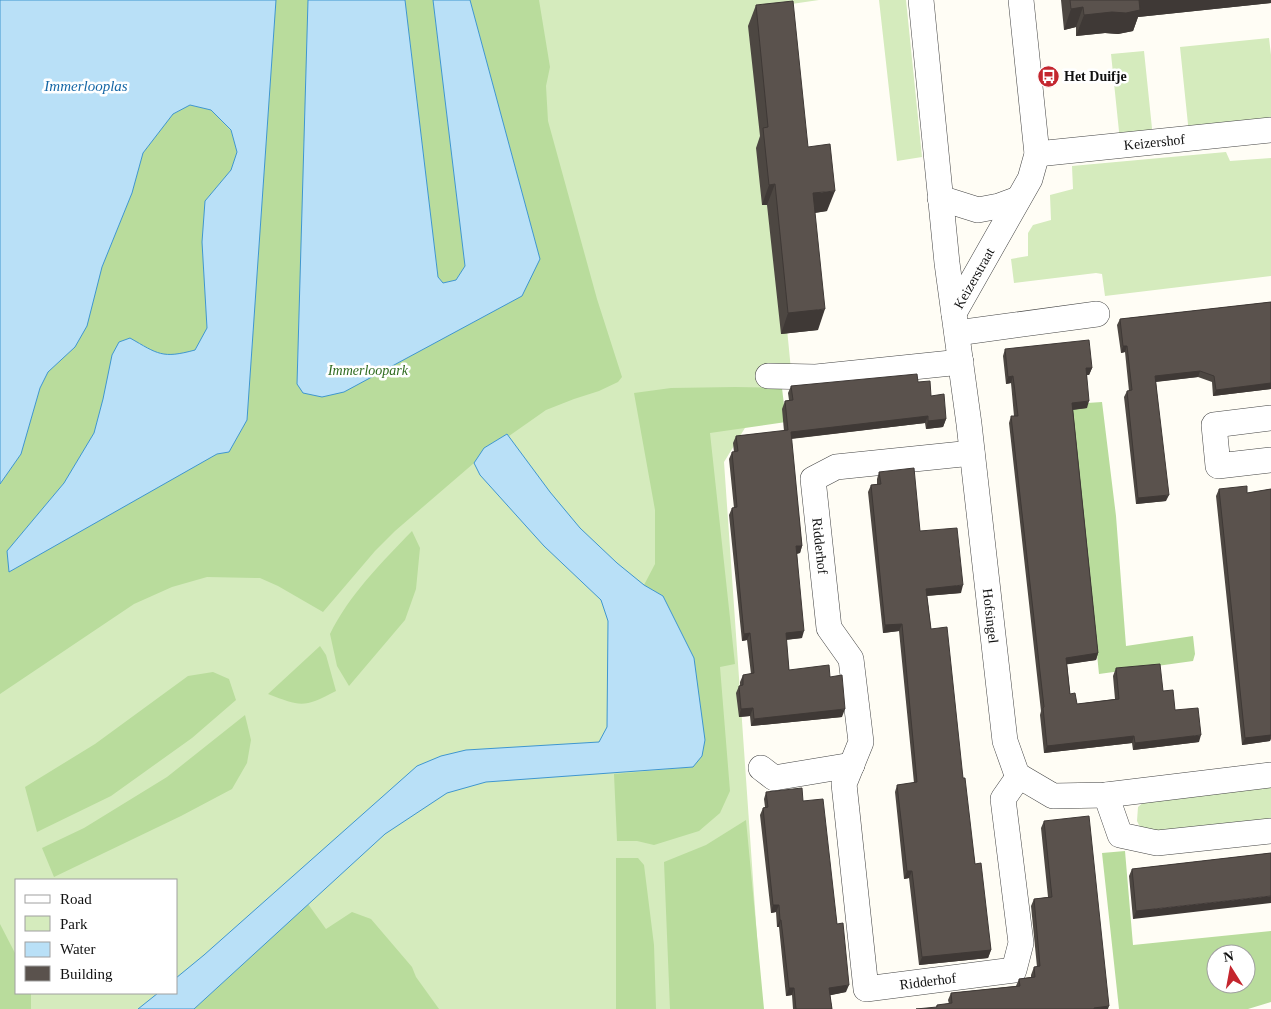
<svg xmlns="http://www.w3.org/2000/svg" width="1271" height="1009" viewBox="0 0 1271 1009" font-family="'Times New Roman',serif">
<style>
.green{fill:#d5ebbd;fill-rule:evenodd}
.forest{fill:#b9dc9c;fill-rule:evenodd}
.water{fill:#b9e0f7;stroke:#3f96cf}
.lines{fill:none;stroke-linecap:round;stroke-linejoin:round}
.street-casing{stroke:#444;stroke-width:26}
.street{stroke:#fff;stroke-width:25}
.wall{fill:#4d4742}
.shaded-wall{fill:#3f3936}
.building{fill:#5a524d;stroke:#3f3936}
.labels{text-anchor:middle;stroke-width:5;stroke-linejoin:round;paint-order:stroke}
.poi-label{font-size:14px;font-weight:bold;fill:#111;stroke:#fff;text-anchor:start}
.street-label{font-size:14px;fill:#111;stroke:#fff}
.park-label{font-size:14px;font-style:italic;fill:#2f6b1f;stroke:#fff}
.water-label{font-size:15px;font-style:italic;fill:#1768a6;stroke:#fff}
</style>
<rect width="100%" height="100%" fill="#fffdf5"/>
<path class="green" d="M 0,0 L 819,0 L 756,9 L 791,370 L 777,376 L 724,462 L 762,1009 L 0,1009 ZM 16,880 L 176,880 L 176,993 L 16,993 Z
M 879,0 L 906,0 L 922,157 L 897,161 Z
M 1269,38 L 1271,55 L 1271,126 L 1189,134 L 1180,47 Z
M 1144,51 L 1153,138 L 1120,141 L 1111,54 Z
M 1226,152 L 1230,161 L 1271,158 L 1271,276 L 1105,296 L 1102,274 L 1096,273 L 1014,283 L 1011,259 L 1028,256 L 1028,233 L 1033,225 L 1051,220 L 1050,195 L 1073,189 L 1072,166 Z
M 1271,783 L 1271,822 L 1149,832 L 1141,829 L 1137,821 L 1138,807 L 1149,797 Z"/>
<path class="forest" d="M 276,0 L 308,0 L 297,384 L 540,259 L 470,0 L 539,0 L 550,67 L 546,86 L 548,121 L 597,299 L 622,377 L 618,382 L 599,391 L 574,399 L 546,410 L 509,436 L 507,434 L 484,448 L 474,463 L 395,531 L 375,551 L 323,612 L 278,586 L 260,578 L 207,577 L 172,587 L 134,604 L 0,694 L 0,484 L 21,454 L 40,388 L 48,372 L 75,347 L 102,267 L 132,193 L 143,153 L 173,114 L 190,105 L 211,110 L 231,131 L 237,152 L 231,170 L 205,201 L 202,242 L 207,328 L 195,351 L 173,356 L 157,353 L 130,338 L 103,399 L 94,433 L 64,483 L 7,551 L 217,454 L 229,452 L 247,420 Z
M 405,0 L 433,0 L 465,266 L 456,280 L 443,283 L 438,277 Z
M 735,387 L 782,388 L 786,422 L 710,433 L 735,664 L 720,667 L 730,791 L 720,813 L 699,831 L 654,845 L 637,841 L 617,841 L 614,774 L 693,767 L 663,596 L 644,585 L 655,564 L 655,510 L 634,393 L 671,388 Z
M 1102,402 L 1116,516 L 1126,646 L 1193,636 L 1195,654 L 1193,661 L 1099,674 L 1072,404 Z
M 412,531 L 420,548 L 416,589 L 405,620 L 349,686 L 337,666 L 330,634 C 349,595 382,562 412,531 Z
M 320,646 L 326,655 L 336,691 C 303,708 302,707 268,694 Z
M 213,672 L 229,679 L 236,700 L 192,738 L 111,796 L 37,832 L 25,787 L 95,744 L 188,676 Z
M 245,715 L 251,740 L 247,763 L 232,789 L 181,816 L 54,877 L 42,848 L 84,828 L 167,777 Z
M 746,820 L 764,1009 L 670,1009 L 664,862 L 706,845 Z
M 1125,851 L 1133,945 L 1271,931 L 1271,1002 L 1248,1009 L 1119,1009 L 1102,853 ZM 1216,954 L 1246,954 L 1246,984 L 1216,984 Z
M 616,858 L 638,858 L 644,865 L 654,945 L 656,1009 L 616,1009 Z
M 308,904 L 326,929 L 352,912 L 371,919 L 412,967 L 416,977 L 439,1009 L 194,1009 Z
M 0,924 L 16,955 L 16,993 L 31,993 L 31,1009 L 0,1009 Z"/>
<path class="water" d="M 0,0 L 276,0 L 247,420 L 229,452 L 217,454 L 9,572 L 7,551 L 64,483 L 94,433 L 103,399 L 112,355 L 119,342 L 130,338 C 158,354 162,359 195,350 L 207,328 L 202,242 L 205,201 L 231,170 L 237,152 L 231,130 L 211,110 L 190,105 L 173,114 L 143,153 L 132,193 L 102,267 L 87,326 L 75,347 L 48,372 L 40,388 L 21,454 L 0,484 Z
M 308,0 L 405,0 L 438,277 L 443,283 L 456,280 L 465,266 L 433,0 L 470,0 L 540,259 L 522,296 L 344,392 L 322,397 L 303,393 L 297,384 Z
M 507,434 L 550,492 L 580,528 L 617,563 L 644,585 L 663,596 L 694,658 L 705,740 L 702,756 L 693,767 L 486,782 L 447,793 L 385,834 L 194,1009 L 138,1009 L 158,993 L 176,993 L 176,978 L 204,955 L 417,766 L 441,756 L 466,750 L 599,742 L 607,727 L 608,621 L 601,600 L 544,546 L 480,475 L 474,463 L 484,448 Z"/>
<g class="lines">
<defs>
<g id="street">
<path id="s1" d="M 921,0 L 947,263 L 969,424 L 1005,741 L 1016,772 L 1019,776 L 1053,796 L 1106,795 L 1271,775"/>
<path id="s2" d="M 1037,154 L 1271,130"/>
<path d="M 940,198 L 978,210 L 999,206 L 1018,199"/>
<path id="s3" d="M 954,313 L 1030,179 L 1037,154 L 1021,0"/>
<path d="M 957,333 L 1097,314"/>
<path d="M 768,376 L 816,377 L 961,362"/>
<path d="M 1271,418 L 1214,425 L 1218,466 L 1271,460"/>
<path id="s4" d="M 972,453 L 836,467 L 813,479 L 829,628 L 851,659 L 861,742 L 844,784 L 866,989 L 1014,970 L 1021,943 L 1003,799 L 1019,776"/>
<path d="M 761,768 L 774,778 L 852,765"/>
<path d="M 1106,795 L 1120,835 L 1157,843 L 1271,831"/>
</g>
</defs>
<use href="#street" class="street-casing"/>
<use href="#street" class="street"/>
</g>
<path class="wall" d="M 1061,0 L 1271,0 L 1271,3 L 1138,17 L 1133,31 L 1118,34 L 1105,33 L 1076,36 L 1076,27 L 1064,30 Z
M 756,5 L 827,211 L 815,213 L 818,330 L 781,334 L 767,205 L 762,205 L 756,148 L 760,136 L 748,26 Z
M 1271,302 L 1271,389 L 1213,396 L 1212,382 L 1198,377 L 1156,382 L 1166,501 L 1136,504 L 1124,397 L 1127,391 L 1129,391 L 1125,352 L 1121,353 L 1117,325 L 1120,319 Z
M 1005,349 L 1092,368 L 1089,375 L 1087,375 L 1087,408 L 1073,410 L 1098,653 L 1096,660 L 1067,664 L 1070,694 L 1077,704 L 1115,699 L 1113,676 L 1116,668 L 1163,691 L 1175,710 L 1199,742 L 1133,750 L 1132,743 L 1044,753 L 1040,715 L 1041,711 L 1009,423 L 1011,416 L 1014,416 L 1011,383 L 1006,384 L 1003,356 Z
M 918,382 L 931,396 L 946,419 L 943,427 L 926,429 L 925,423 L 791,439 L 802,546 L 800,553 L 797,554 L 802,638 L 786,640 L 789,670 L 830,677 L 842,717 L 751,726 L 750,716 L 739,717 L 736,693 L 739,686 L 740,686 L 740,682 L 743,675 L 751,674 L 747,640 L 742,641 L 729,515 L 732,508 L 734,508 L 729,459 L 732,452 L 734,452 L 733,443 L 736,436 L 784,431 L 782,409 L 785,401 L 789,400 L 788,393 L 791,386 Z
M 879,472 L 920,531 L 961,593 L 927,596 L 931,629 L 963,778 L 975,864 L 991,950 L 988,958 L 919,965 L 909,878 L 904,879 L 895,792 L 897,785 L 914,783 L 899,631 L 883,633 L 868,492 L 871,485 L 877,484 L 877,479 Z
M 1219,489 L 1247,493 L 1271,489 L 1271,739 L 1270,741 L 1242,745 L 1216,496 Z
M 766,792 L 803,801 L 837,924 L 846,992 L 830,995 L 832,1009 L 793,1009 L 792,995 L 786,996 L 779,927 L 777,927 L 776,912 L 771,913 L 760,815 L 763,808 L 765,807 L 764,799 Z
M 1044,821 L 1108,1009 L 936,1007 L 937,1005 L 949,1004 L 948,1000 L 951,993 L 1016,986 L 1019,979 L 1031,977 L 1031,975 L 1034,967 L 1037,967 L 1031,906 L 1034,899 L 1048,897 L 1041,828 Z
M 1271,853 L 1133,919 L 1129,876 L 1132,869 Z"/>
<path class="shaded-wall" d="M 1138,0 L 1271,0 L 1271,3 L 1138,17 L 1133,31 L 1118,34 L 1105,33 L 1076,36 L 1084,15 Z
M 1083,7 L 1076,27 L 1064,30 L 1071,9 Z
M 775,184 L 767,205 L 762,205 L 769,185 Z
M 835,191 L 827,211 L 806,214 L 813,193 Z
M 825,309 L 818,330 L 781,334 L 788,313 Z
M 1123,346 L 1127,346 L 1125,352 L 1121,353 Z
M 1086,368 L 1092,368 L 1089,375 L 1083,375 Z
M 1200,371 L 1198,377 L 1153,382 L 1155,376 Z
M 1013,376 L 1011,383 L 1006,384 L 1008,377 Z
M 1271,383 L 1271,389 L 1213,396 L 1216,390 Z
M 1089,401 L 1087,408 L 1069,410 L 1072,403 Z
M 928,416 L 925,423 L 788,439 L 791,432 Z
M 946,419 L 943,427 L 926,429 L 928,421 Z
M 1169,495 L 1166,501 L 1136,504 L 1138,498 Z
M 796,546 L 802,546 L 800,553 L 793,554 Z
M 963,585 L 961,593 L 924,596 L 926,589 Z
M 902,624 L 899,631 L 883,633 L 885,625 Z
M 804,631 L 802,638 L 783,640 L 786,633 Z
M 750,633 L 747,640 L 742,641 L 744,634 Z
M 1098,653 L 1096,660 L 1063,665 L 1066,658 Z
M 753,708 L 750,716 L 739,717 L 741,709 Z
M 845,709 L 842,717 L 751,726 L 754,719 Z
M 1271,732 L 1270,741 L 1242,745 L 1245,738 Z
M 1201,735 L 1199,742 L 1133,750 L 1135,743 Z
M 1134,736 L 1132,743 L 1044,753 L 1047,746 Z
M 907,871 L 912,871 L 909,878 L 904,879 Z
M 1271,896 L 1271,903 L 1133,919 L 1136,911 Z
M 773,905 L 779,905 L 776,912 L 771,913 Z
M 780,920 L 781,920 L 779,927 L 777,927 Z
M 991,950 L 988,958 L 919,965 L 922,957 Z
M 849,985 L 846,992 L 827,996 L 829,988 Z
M 789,988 L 794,988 L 792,995 L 786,996 Z
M 1109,1006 L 1108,1009 L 1094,1009 L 1094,1008 Z"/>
<path class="building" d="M 1070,0 L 1139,0 L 1140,10 L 1126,13 L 1112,12 L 1084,15 L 1083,7 L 1071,9 Z
M 793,1 L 808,147 L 830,144 L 835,191 L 813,193 L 825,309 L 788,313 L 775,184 L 769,185 L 763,128 L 768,127 L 756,5 Z
M 1271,302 L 1271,383 L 1216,390 L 1214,376 L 1200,371 L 1155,376 L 1169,495 L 1138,498 L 1127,391 L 1132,390 L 1127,346 L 1123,346 L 1120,319 Z
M 1089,340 L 1092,368 L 1086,368 L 1089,401 L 1072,403 L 1098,653 L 1066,658 L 1070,694 L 1075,693 L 1077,704 L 1119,699 L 1116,668 L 1160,664 L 1163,691 L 1173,690 L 1175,710 L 1198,708 L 1201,735 L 1135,743 L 1134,736 L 1047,746 L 1043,708 L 1044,707 L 1011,416 L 1018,416 L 1013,376 L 1008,377 L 1005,349 Z
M 917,374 L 918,382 L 930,381 L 931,396 L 944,394 L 946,419 L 928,421 L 928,416 L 791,432 L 802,546 L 796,546 L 804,631 L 786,633 L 789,670 L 829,665 L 830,677 L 842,675 L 845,709 L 754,719 L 753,708 L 741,709 L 739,686 L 743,685 L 743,675 L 754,673 L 750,633 L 744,634 L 732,508 L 737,507 L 732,452 L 738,451 L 736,436 L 788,430 L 785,401 L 793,400 L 791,386 Z
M 914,468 L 920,531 L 957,528 L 963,585 L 926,589 L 931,629 L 947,627 L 963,778 L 965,778 L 975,864 L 981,863 L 991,950 L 922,957 L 912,871 L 907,871 L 897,785 L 917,782 L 902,624 L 885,625 L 871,485 L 881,484 L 879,472 Z
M 1247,486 L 1247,493 L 1271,489 L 1271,735 L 1245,738 L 1219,489 Z
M 802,788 L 803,801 L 823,799 L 837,924 L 843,923 L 849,985 L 829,988 L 832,1009 L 796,1009 L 794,988 L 789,988 L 781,920 L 780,920 L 779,905 L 773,905 L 763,808 L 768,807 L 766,792 Z
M 1089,816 L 1109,1006 L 1094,1008 L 1094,1009 L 916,1009 L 937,1007 L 937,1005 L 952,1003 L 951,993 L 1020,986 L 1019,979 L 1035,977 L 1034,967 L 1040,966 L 1034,899 L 1052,897 L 1044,821 Z
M 1271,853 L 1271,896 L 1136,911 L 1132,869 Z"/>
<defs>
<symbol id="bus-disc" viewBox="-11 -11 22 22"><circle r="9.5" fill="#c4262e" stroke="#fff"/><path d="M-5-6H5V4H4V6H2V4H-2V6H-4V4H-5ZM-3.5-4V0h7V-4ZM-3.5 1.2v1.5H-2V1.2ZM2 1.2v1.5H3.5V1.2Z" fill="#fff"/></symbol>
</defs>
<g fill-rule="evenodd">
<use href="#bus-disc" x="1036" y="64" width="25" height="25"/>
</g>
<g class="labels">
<g class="poi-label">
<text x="1064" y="81">Het Duifje</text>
</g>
<g class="street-label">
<text dy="5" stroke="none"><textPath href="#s2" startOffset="118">Keizershof</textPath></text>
<text dy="5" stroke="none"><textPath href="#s3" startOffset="40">Keizerstraat</textPath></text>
<text dy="5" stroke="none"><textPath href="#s4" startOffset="230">Ridderhof</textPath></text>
<text dy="5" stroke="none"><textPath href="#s1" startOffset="620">Hofsingel</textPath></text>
<text dy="5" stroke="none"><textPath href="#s4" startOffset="748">Ridderhof</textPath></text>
</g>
<g class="park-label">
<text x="368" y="375">Immerloopark</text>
</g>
<g class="water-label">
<text x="86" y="91">Immerlooplas</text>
</g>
</g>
<rect x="15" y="879" width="162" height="115" fill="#ffffff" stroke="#a0a0a0"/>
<rect x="25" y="895" width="25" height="8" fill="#ffffff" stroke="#a0a0a0"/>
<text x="60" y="904" font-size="15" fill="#111111">Road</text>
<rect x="25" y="916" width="25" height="15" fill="#d5ebbd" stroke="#a0a0a0"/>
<text x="60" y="929" font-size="15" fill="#111111">Park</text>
<rect x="25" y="942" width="25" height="15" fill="#b9e0f7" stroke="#a0a0a0"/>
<text x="60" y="954" font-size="15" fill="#111111">Water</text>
<rect x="25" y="966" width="25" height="15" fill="#5a524d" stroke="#a0a0a0"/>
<text x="60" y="979" font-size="15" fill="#111111">Building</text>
<g transform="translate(1231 969) rotate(349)"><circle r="24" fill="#ffffff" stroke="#a0a0a0"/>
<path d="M0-4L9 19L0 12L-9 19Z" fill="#c4262e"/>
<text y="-8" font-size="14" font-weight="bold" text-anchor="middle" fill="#111111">N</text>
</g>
</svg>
